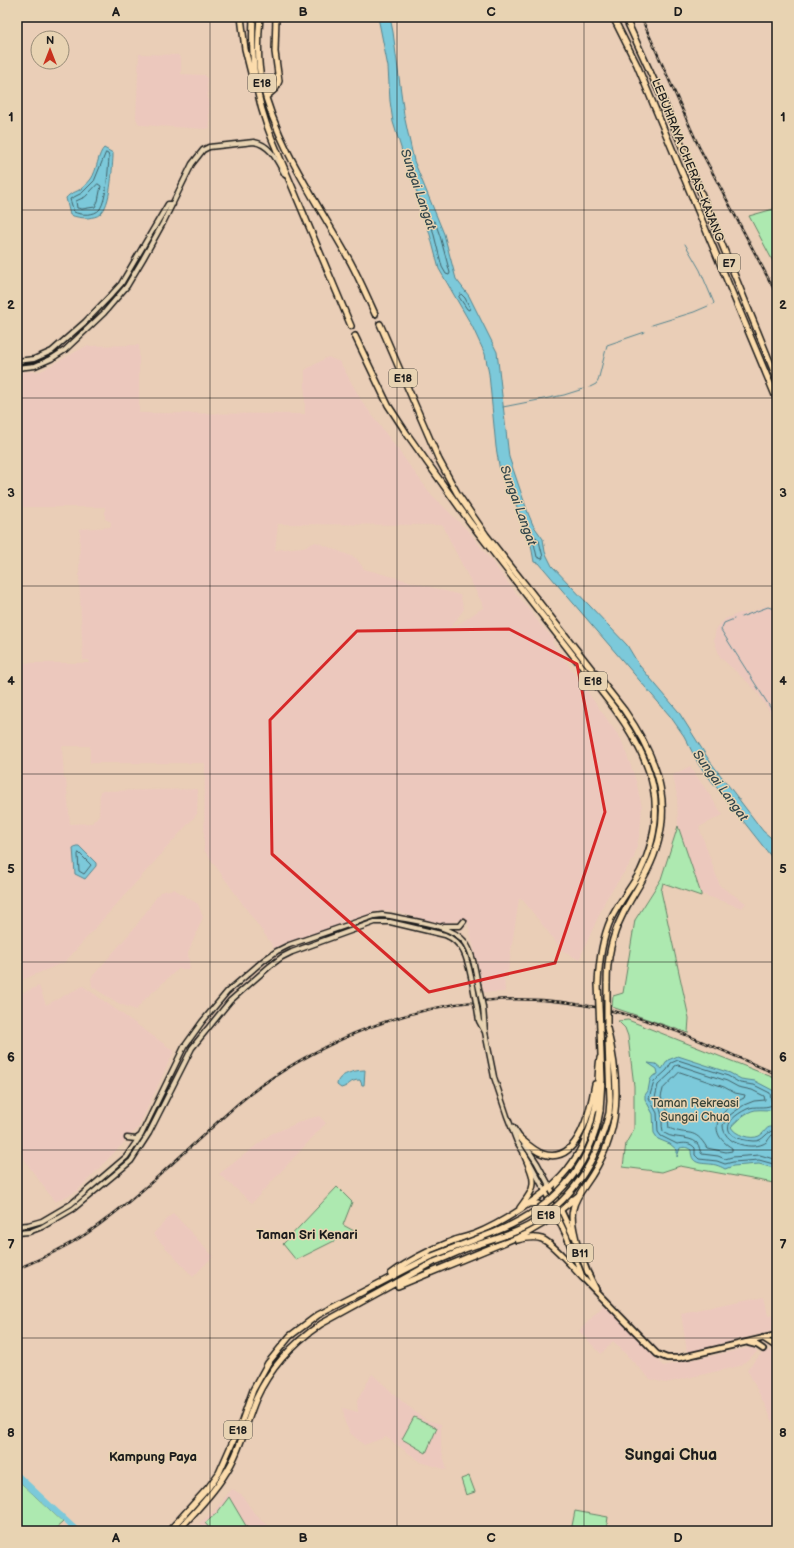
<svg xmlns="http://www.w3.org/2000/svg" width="794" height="1548" viewBox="0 0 794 1548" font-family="'Balsamiq Sans',sans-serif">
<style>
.built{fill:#ecc8bd;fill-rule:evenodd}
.green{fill:#ade9b0;stroke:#648266}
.water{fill:#7bc9da;stroke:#55848e}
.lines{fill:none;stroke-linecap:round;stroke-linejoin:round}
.shore{stroke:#426168;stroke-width:1}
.stream{stroke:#55848e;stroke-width:1}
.river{stroke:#7bc9da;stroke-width:6}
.highway-tunnel{stroke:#c1aa98;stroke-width:5;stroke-dasharray:5 2.5;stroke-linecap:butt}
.secondary-casing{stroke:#1c1c1c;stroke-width:7}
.primary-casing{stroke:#1c1c1c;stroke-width:8}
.highway-casing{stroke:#1c1c1c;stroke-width:8}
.secondary{stroke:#e8d3b2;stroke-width:4}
.primary{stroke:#fcdcac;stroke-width:4.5}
.highway{stroke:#fcdcac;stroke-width:5}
.rail-casing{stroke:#1c1c1c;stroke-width:2.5}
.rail{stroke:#e8d3b2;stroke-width:1;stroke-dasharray:3;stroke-linecap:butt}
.secondary-bridge-casing{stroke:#1c1c1c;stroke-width:7;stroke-linecap:butt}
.highway-bridge-casing{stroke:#1c1c1c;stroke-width:8;stroke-linecap:butt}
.secondary-bridge{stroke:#e8d3b2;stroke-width:4}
.highway-bridge{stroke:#fcdcac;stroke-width:5}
.marked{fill:none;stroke:#d62828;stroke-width:3;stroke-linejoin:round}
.grid{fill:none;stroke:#1c1c1c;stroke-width:1;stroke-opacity:0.55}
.labels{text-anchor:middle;stroke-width:3;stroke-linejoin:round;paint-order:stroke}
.shield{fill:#e8d3b2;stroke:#595349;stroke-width:1}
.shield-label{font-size:11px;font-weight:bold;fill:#1c1c1c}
.street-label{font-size:12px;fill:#1c1c1c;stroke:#e8d3b2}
.park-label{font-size:12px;fill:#39453a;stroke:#e8d3b2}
.water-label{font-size:13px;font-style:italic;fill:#34474c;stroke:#e8d3b2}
.neighbourhood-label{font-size:13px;font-weight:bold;fill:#1c1c1c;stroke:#e8d3b2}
.district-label{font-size:16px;font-weight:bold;fill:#1c1c1c;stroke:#e8d3b2}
.neatline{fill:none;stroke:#1c1c1c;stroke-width:1.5}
.grid-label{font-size:13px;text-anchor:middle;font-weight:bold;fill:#1c1c1c}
</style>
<rect width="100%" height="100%" fill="#eaceb7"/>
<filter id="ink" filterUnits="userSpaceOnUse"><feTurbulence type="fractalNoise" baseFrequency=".025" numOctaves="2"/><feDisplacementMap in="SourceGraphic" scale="8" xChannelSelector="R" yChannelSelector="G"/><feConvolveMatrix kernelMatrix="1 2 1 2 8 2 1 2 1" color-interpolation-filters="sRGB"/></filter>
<g filter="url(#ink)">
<path class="built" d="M 139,54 L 178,55 L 181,58 L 181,74 L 205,75 L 207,79 L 210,128 L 206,129 L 141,125 L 138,123 L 136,118 Z
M 139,345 L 139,413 L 305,414 L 305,370 L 328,357 L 340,362 L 361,400 L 430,493 L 470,533 L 540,624 L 554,639 L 552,642 L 621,739 L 635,777 L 642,807 L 640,832 L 634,858 L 606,899 L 579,960 L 563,951 L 522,899 L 519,899 L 508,971 L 504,972 L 505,992 L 484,992 L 467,919 L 442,924 L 388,910 L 375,912 L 275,949 L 204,850 L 205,763 L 90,763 L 90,746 L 62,746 L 64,779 L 66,779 L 70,824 L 92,823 L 99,815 L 100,791 L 198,789 L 197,814 L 65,962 L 17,982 L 17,663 L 89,663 L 89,660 L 83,660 L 79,575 L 80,529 L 111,527 L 111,522 L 105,519 L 105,507 L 17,507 L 17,372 L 41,371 L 86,346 ZM 278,524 L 443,525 L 452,545 L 484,607 L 448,631 L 464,609 L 460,595 L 364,569 L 356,558 L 316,542 L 303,547 L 275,550 Z
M 766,606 L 777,608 L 777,723 L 755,689 L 720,657 L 714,640 L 716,628 L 725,619 L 740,613 L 748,613 Z
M 690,766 L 723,815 L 699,827 L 720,886 L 746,903 L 742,908 L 701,894 L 678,826 L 677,796 L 673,775 Z
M 174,889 L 198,904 L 203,917 L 188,953 L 190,969 L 178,969 L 145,999 L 136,1010 L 120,1004 L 92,987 L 91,978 L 136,926 L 160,892 Z
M 39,986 L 46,1005 L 83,986 L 174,1051 L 138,1128 L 77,1191 L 55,1202 L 30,1168 L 17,1146 L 17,995 Z
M 319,1116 L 326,1123 L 252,1203 L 219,1174 L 271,1134 L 307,1119 Z
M 173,1213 L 213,1256 L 193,1277 L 153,1234 Z
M 764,1296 L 768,1316 L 777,1314 L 777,1330 L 687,1352 L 681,1313 Z
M 605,1304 L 663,1366 L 753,1347 L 757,1352 L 740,1366 L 665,1383 L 650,1379 L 613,1341 L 601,1354 L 579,1331 Z
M 764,1351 L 777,1351 L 777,1430 L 747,1369 Z
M 372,1374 L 405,1404 L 426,1420 L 441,1424 L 441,1448 L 447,1470 L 421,1462 L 386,1437 L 364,1445 L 350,1433 L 345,1423 L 343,1408 L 358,1412 L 357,1401 Z
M 232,1489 L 241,1494 L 254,1513 L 274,1531 L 205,1531 L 199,1523 L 212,1513 Z"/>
<path class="green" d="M 777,208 L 777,269 L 749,216 Z
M 678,826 L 701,894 L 701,896 L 663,883 L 661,891 L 689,1018 L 688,1033 L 612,1007 L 613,996 L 623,993 L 635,920 L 661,879 Z
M 628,1020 L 777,1079 L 777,1182 L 774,1183 L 680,1166 L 662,1172 L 623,1167 L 626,1143 L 634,1129 L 634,1086 L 628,1036 L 625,1028 L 618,1021 Z
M 337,1187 L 352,1202 L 343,1225 L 354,1231 L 296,1260 L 283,1244 Z
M 414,1417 L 437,1428 L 426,1453 L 402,1439 Z
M 469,1476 L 475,1492 L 466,1495 L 461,1479 Z
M 17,1479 L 63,1522 L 53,1531 L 17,1530 Z
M 229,1497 L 249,1531 L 212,1531 L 205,1523 L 217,1513 Z
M 575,1511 L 608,1517 L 606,1531 L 571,1531 Z"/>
<path class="water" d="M 378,17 L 390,17 L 393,32 L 404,115 L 414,161 L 444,234 L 456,279 L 469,296 L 497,352 L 509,457 L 528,513 L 533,525 L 543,539 L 545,552 L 552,566 L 627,645 L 639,665 L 678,711 L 709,760 L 763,831 L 776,842 L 777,864 L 699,765 L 684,736 L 670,716 L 556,583 L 539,563 L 534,562 L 531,545 L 526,529 L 507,483 L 500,471 L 496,447 L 489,374 L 485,354 L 472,326 L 439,269 L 423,208 L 406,164 L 393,122 L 390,101 L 388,67 Z
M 104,148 L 113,153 L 113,157 C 112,170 111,206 100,214 C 97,217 93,217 88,218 C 81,218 76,217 70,215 L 66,198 C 70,193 74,193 79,190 C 83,188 88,183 91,179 C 97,171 98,153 104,148 Z
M 76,846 L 79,846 L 96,863 L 96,866 L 85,879 L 75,874 L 73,848 Z
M 678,1056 L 730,1073 L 741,1079 L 755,1081 L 774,1091 L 777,1091 L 774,1096 L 776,1104 L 775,1109 C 768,1111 762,1109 755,1110 C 746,1112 737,1120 731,1127 C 735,1135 751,1140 759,1136 C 767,1132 764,1125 777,1127 L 777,1169 L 759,1164 L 733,1166 L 725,1169 C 722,1167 719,1166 716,1165 C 704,1162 691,1167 691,1150 C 687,1147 684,1147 680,1148 L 677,1157 L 677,1150 L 670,1144 L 658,1139 L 654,1133 L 653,1114 L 645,1099 L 645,1095 L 648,1091 L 650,1080 L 653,1076 L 658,1074 L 657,1069 L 648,1063 L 656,1064 L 662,1069 L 668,1060 Z
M 365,1070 L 364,1085 L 362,1085 L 360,1080 C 349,1080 350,1086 341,1088 L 337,1085 C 337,1074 356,1070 365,1070 Z"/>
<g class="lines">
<path class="shore" d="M 106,153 L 108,154 L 109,157 C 108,170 107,198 100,209 C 95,216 80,215 74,212 L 70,199 L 82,193 L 94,181 Z
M 98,184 L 101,186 L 98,201 L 95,207 L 82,209 L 77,208 L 76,201 L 85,197 Z
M 433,221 L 435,222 L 440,236 L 450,273 L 449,275 L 446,274 L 442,267 L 431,223 Z
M 461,294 L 465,298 L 470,308 L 469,310 L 467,309 L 459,297 Z
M 534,537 L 536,537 L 539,541 L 543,557 L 542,559 L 537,557 L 533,539 Z
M 79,853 L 91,865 L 84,874 L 79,871 L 78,855 Z
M 680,1072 L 724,1087 L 735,1093 L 745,1095 L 744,1098 C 721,1109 703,1130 732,1148 L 732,1151 L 726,1152 L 707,1148 C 694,1126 688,1137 669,1128 L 667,1110 L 661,1097 L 663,1089 Z
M 777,1130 C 765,1130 765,1142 753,1141 C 723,1139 720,1122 747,1109 C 755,1105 764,1109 772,1105 L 770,1093 L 754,1085 L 740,1083 L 728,1076 L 678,1060 L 671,1063 L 667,1070 L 654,1082 L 649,1098 L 657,1113 L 658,1132 L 661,1136 L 677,1144 C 684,1143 690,1142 695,1148 L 695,1155 L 699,1159 L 717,1161 L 725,1164 L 733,1162 L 759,1160 L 777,1165
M 777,1135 L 772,1135 C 769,1138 768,1142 763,1144 C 749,1150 723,1143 723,1125 L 730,1115 L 744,1105 L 754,1101 L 765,1100 L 764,1096 L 752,1090 L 738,1087 L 727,1081 L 678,1065 L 675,1066 L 670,1074 L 658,1085 L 655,1098 C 657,1102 660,1107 661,1112 C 663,1118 661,1125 663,1131 C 668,1140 689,1135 697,1143 C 700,1146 699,1151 702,1154 L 718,1156 L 725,1159 L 732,1157 L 760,1155 L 777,1160"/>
<path class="stream" d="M 685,244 L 700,270 L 714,303 L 713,304
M 652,325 L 694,312 L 708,306
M 590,387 L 596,384 L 598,381 L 607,345 L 645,332
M 503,407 L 564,395 L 583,389
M 741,617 L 768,607 L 777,610
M 734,619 L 724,623 L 721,630 L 777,718"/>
<path class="river" d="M 17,1475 L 77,1531"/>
<path class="highway-tunnel" d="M 375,314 L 380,324
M 351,326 L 355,336"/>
<defs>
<path id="secondary" d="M 17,361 L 34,359 L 52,351 L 85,322 L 111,295 L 121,284 L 168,204 L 173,204
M 17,368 L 35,366 L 51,359 L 65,350 L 104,313 L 127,286 L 143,259 L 163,223 L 192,164 L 203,150 L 209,147 L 254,142 C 271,145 277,161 285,175
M 443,926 L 460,926 L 464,921
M 483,1007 L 485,1032 L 494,1077 L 507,1116 L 517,1142 L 530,1163 L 545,1191
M 477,1008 L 479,1021 L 485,1032
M 513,1127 L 537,1163 L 550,1187
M 127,1138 L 136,1139 L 140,1136
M 17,1226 L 28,1225 L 42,1221 L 71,1204 L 126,1157 L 141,1135 L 184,1047 L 202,1022 L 227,992 L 264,960 L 277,951 L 289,945 L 374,916 L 382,915 L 390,916 C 411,921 451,924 465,942 C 473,953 475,970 478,984
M 17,1233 L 29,1232 L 42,1227 L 73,1209 L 131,1161 L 149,1133 L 192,1048 L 230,1001 L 270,966 L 282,957 L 292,952 L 375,922 L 390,922 L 445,935 C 467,944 468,965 473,986
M 773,1336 L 777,1346"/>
<path id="primary" d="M 550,1187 L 573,1236
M 545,1191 L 567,1237 L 583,1278 L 657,1354 L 667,1358 L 679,1358 L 777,1335
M 576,1243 L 587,1271 L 596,1289
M 763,1338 L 777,1347
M 749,1343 L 757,1345 L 763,1349"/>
<path id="highway" d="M 241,17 L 245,49 L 252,77
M 253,17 C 251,62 255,97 272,139 L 351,326
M 260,17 C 258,38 257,62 262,83 C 277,146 315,199 346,254 C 357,273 366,294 375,314
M 613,17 L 637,65 L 777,400
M 625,17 L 663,100 L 777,379
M 266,97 L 276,88 L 279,81 L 275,52 L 276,17
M 380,324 L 439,460 L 457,493 L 486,535 L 624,710 C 660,761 677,812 647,871 C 639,887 629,901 622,916 C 611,938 607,960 607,984
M 355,336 L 388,405 L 407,434 L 469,521 L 614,708 C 652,760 671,809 640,872 C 631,888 619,902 611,919 C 602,939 599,961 598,984
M 600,1029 L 602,1080 L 600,1111
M 608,1040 L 610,1101 L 609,1113
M 520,1138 C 527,1144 534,1151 543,1154 C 579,1166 591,1107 595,1084
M 561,1179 C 556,1188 557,1197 568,1200 L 574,1199
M 528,1204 C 538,1202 547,1205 547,1216
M 520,1208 C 524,1202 530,1195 532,1189 C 536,1177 528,1165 524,1154
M 517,1240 C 525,1238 534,1236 542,1239 C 554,1244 573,1268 583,1278
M 577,1245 C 575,1233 570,1221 573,1209 C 575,1197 586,1185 592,1175 C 599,1164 605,1152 609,1139 C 621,1104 616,1064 607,1028
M 391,1274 C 410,1259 432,1249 455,1240 C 462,1238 469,1236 475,1234 C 502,1223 541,1198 561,1177 C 578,1159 590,1133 595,1109 C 599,1092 597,1075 600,1058
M 398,1286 L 527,1233 L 544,1223 L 578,1196
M 169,1531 L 208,1488 L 219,1473 L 242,1421 L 253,1390 L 268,1363 L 290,1336 L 318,1315 L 432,1256
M 178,1531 C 196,1510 217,1490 231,1464 C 242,1444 247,1420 256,1399 C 270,1368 293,1343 321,1324 L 434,1262"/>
</defs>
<use href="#secondary" class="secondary-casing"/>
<use href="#primary" class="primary-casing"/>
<use href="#highway" class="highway-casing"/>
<use href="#secondary" class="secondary"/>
<use href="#primary" class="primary"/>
<use href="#highway" class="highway"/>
<defs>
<path id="rail" d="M 641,17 L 699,147 L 777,295
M 17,1269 C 41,1259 64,1248 86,1234 C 140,1197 190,1146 239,1103 C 273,1074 312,1052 353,1034 C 441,997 528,989 621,1013 C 675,1027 726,1053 777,1074"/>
</defs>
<use href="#rail" class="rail-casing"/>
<use href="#rail" class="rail"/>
<defs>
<path id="secondary-bridge" d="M 478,984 L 483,1007
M 473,986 L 477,1008"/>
<path id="highway-bridge" d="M 598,984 L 600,1029
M 607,984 L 607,1024
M 432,1256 C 453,1248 474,1240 495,1232 C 550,1210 590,1171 600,1111
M 434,1262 C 446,1258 457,1252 468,1248 C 488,1241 509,1236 528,1226 C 572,1202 597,1160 609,1113"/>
</defs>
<use href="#secondary-bridge" class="secondary-bridge-casing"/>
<use href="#highway-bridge" class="highway-bridge-casing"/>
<use href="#secondary-bridge" class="secondary-bridge"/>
<use href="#highway-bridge" class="highway-bridge"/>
</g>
</g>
<path class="marked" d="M 509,629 L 577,664 L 605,812 L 555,963 L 429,992 L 272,854 L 270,720 L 357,631 Z"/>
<path class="grid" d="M 210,17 L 210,1531M 397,17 L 397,1531M 584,17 L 584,1531M 17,210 L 777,210M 17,398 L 777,398M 17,586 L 777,586M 17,774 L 777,774M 17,962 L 777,962M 17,1150 L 777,1150M 17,1338 L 777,1338"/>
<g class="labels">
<g class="shield">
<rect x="248" y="74" width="28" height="18" rx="3"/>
<rect x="718" y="254" width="22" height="18" rx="3"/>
<rect x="389" y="369" width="28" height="18" rx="3"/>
<rect x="579" y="672" width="28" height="18" rx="3"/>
<rect x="532" y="1206" width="28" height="18" rx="3"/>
<rect x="567" y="1244" width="26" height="18" rx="3"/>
<rect x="224" y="1421" width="28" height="18" rx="3"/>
</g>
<g class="shield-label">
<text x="262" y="87">E18</text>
<text x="729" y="267">E7</text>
<text x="403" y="382">E18</text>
<text x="593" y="685">E18</text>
<text x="546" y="1219">E18</text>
<text x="580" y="1257">B11</text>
<text x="238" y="1434">E18</text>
</g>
<g class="street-label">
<text transform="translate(688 160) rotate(68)" y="4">LEBUHRAYA CHERAS–KAJANG</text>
</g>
<g class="park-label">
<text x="695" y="1107">Taman Rekreasi<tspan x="695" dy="14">Sungai Chua</tspan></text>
</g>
<g class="water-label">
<text transform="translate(419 189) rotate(71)" y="5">Sungai Langat</text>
<text transform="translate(519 505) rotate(70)" y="5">Sungai Langat</text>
<text transform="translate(721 785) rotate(54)" y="5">Sungai Langat</text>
</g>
<g class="neighbourhood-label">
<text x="307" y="1239">Taman Sri Kenari</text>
<text x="153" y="1461">Kampung Paya</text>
</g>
<g class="district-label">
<text x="671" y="1460">Sungai Chua</text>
</g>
</g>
<rect width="794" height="1548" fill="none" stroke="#e8d3b2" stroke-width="44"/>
<g transform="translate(50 50)"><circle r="19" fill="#e8d3b2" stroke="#968a76"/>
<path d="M0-3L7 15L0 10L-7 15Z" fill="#c8321e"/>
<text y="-6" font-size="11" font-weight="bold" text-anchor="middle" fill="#1c1c1c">N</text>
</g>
<rect x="22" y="22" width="750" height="1504" class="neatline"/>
<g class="grid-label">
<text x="116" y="16">A</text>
<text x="303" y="16">B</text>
<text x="491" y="16">C</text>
<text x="678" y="16">D</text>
<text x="11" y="121">1</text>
<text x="783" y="121">1</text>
<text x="11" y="309">2</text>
<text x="783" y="309">2</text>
<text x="11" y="497">3</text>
<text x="783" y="497">3</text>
<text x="11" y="685">4</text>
<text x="783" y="685">4</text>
<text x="11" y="873">5</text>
<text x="783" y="873">5</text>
<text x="11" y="1061">6</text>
<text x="783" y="1061">6</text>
<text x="11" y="1249">7</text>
<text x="783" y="1249">7</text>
<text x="11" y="1437">8</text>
<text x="783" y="1437">8</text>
<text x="116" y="1542">A</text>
<text x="303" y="1542">B</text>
<text x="491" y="1542">C</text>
<text x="678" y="1542">D</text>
</g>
</svg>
